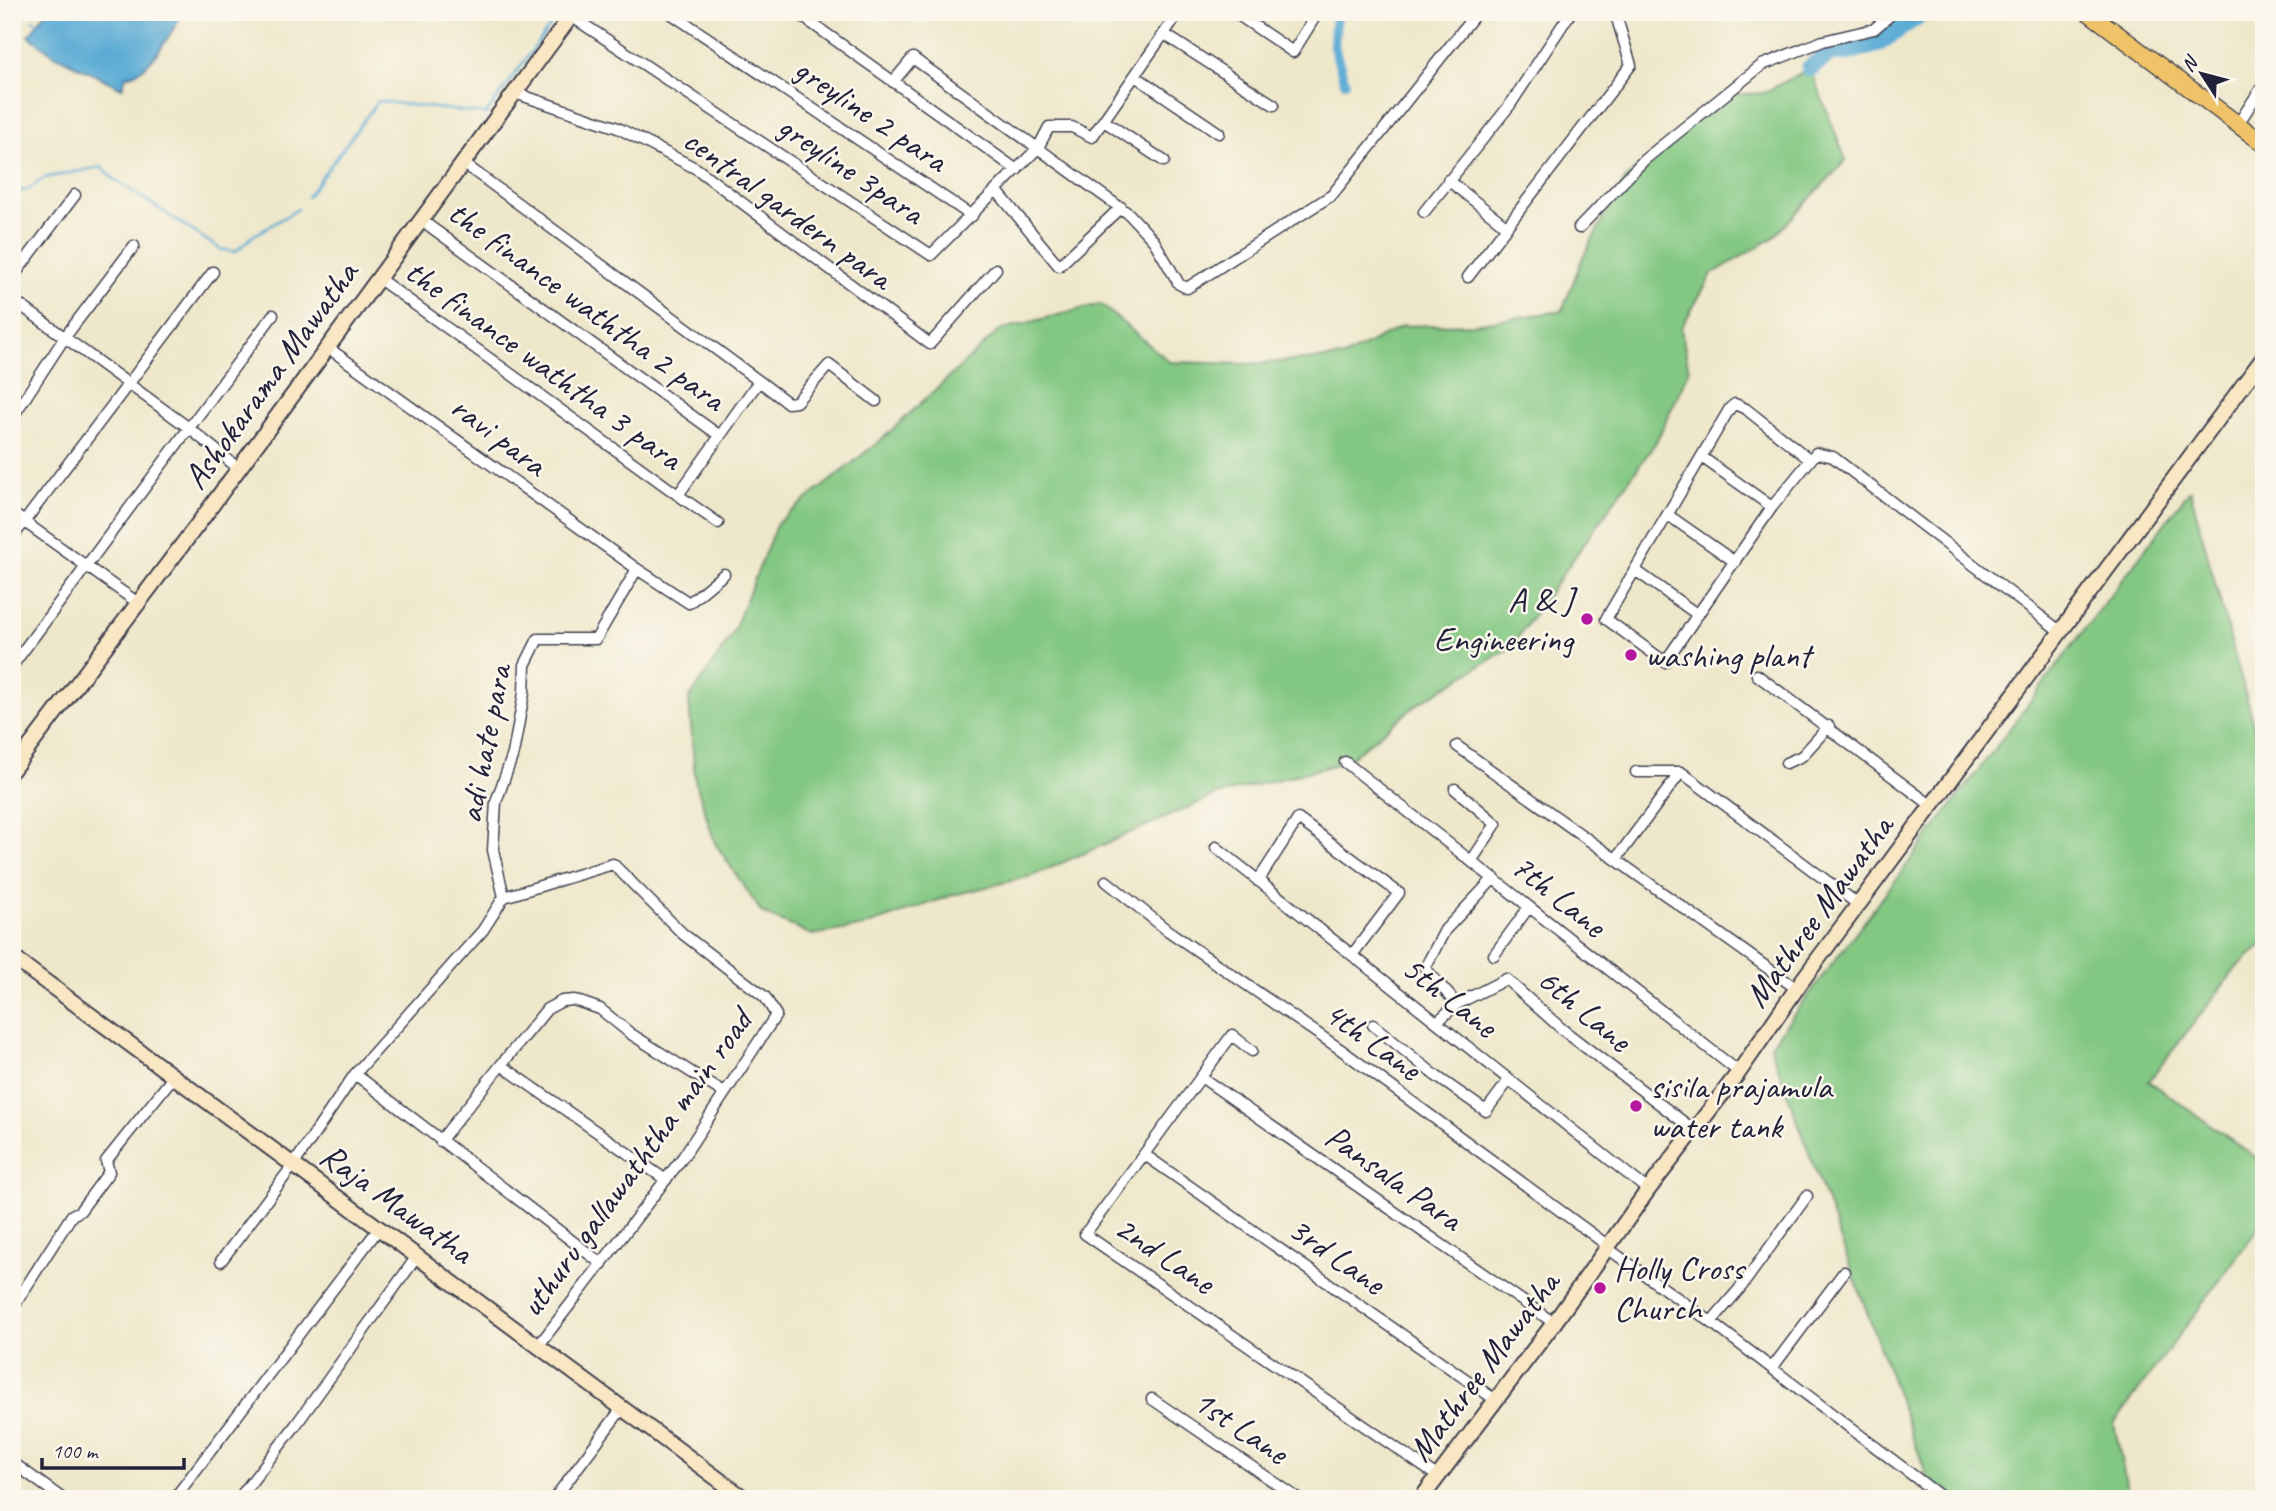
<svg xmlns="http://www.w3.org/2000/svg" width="2276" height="1511" viewBox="0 0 2276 1511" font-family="Caveat,sans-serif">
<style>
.green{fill:#83c882;stroke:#52755e;stroke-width:2}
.water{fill:#59aad4;stroke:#3e6688;stroke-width:2}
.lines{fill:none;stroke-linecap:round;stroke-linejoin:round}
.stream{stroke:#59aad4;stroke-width:2.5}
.canal{stroke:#59aad4;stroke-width:10}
.river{stroke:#59aad4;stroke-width:18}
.street-casing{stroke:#414050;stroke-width:13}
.secondary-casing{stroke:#414050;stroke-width:18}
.primary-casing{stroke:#414050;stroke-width:19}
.street{stroke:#fff;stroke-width:10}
.secondary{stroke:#f9e7c3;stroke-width:14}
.primary{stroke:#f0c369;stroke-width:16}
.poi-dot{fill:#b5179e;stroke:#fbf7ec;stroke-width:2.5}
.labels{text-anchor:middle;stroke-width:5;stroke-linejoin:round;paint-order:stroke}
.street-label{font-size:35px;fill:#22223b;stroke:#fbf7ec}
.poi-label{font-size:35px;fill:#22223b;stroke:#fbf7ec;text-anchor:start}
</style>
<rect width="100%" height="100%" fill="#fbf7ec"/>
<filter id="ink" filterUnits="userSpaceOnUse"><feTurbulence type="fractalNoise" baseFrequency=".0143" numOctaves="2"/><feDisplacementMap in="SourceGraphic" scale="14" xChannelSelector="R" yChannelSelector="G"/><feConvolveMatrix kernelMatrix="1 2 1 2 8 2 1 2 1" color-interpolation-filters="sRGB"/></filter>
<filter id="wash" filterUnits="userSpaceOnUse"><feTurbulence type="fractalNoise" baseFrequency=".00686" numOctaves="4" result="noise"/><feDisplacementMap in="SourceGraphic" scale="28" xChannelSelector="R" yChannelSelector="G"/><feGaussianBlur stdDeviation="1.57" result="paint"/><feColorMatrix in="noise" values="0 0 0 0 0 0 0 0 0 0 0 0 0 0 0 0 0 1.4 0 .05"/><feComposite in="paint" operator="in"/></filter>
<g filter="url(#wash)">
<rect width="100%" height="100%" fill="#eee7ca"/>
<path class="green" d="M 1810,68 L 1846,160 L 1773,238 L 1712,274 L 1681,328 L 1689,371 L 1656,442 L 1511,647 L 1419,703 L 1345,762 L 1214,796 L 1032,876 L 953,895 L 865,926 L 812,935 L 762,913 L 715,843 L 695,780 L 689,699 L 732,635 L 777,523 L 881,440 L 1000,330 L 1100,304 L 1170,362 L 1248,364 L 1344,357 L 1402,326 L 1473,324 L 1562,311 L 1583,257 L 1625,179 L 1723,95 L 1764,93 Z
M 2190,490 L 2264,764 L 2264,944 L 2238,966 L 2149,1081 L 2264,1163 L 2264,1220 L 2114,1424 L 2129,1499 L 1957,1499 L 1928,1479 L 1770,1046 Z"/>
<path class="water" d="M 46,12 L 184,12 C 170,32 152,72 126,76 L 122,88 L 54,55 L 29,36 Z"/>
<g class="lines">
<path class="stream" d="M 22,12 L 23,13
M 33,20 L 37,23
M 12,192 L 27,190 L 44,178 L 101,167 L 114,179 L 220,249 L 235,252 L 253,236 L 298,209
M 307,197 L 378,101 L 486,114 L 550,26 L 550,13"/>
<path class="canal" d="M 1336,12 L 1334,47 L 1345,82"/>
<path class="river" d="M 1810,68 L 1830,53 L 1844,53 L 1877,44 L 1923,12"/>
</g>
</g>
<g filter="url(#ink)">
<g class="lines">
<defs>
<path id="street" d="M 669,12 L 972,216
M 796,12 L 1017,170
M 1234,12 L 1293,52 L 1318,12
M 571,16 L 931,255 L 1038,148 L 1049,127 L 1072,127 L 1092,137 L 1179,12
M 1164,34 L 1274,105
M 1135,76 L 1219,133
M 893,82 L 913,58 L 917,61 L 1129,214 L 1154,241 L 1179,284 L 1187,288 L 1332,195 L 1477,12
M 515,93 L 618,128 L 697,169 L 930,344 L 996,269
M 1104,121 L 1164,161
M 2238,124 L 2262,87
M 463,163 L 759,381
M 1448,180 L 1506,226
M 997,191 L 1059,266 L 1121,207
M 1424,212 L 1510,105 L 1571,12
M 421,220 L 720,436
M 1579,228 L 1644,160 L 1762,65 L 1823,41 L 1874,29 L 1894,12
M 1468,277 L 1631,65 L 1615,12
M 12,278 L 75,195
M 378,278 L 678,495
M 12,299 L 189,428 L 238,468
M 327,347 L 637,569
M 12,418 L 65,337 L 134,246
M 1703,458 L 1772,507
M 1809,459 L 1746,409 L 1735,404 L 1730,408 L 1606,619 L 1665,662 L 1772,507 L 1816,453 L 1833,457 L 2061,632
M 12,513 L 138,603
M 1668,515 L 1735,562
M 718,523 L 678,495 L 759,381 L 788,403 L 796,402 L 829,365 L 876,401
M 12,538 L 213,272
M 1635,570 L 1698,615
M 12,666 L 273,315
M 1757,675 L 1932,806
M 1457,746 L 1797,989
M 1345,762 L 1739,1072
M 1786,763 L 1802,756 L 1829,726
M 1636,772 L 1681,772
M 1455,789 L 1496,824 L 1472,860
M 1216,847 L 1648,1190
M 1616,859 L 1681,772 L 1859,905
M 1106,881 L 1167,930 L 1340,1049 L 1607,1245
M 1258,881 L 1298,819 L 1399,893 L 1352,955
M 504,897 L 613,864 L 683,934 L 765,997 L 776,1015 L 683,1157 L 539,1345
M 504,897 L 483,930 L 355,1074 L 602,1264
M 504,897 L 493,850 L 496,802 L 513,754 L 524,693 L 525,665 L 538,639 L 596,639 L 637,569 L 689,603 L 724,574
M 1494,955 L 1529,907
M 1457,1004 L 1425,968 L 1445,930 L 1494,878
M 1437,1022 L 1457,1004 L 1506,979 L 1563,1030 L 1695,1131
M 1373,1025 L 1436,1076 L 1486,1111 L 1509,1080
M 1252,1051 L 1232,1035 L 1085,1234 L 1437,1476
M 501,1065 L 547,1009 L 562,1001 L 574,1000 L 600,1009 L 631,1034 L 724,1093
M 1201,1077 L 1554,1323
M 440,1141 L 501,1065 L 666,1180
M 1145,1155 L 1497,1401
M 1607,1248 L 1711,1322 L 1944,1499
M 221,1261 L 294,1164 L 355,1074
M 12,1309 L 72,1215 L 80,1211 L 109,1172 L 106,1161 L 174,1076
M 1711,1322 L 1741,1287 L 1807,1196
M 1772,1368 L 1844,1272
M 1152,1399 L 1299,1499
M 12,1462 L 63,1499
M 243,1493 L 295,1426 L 418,1255
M 174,1499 L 380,1227
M 554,1499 L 623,1407"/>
<path id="secondary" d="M 12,770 L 204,516 L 574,12
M 12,957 L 745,1499
M 1421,1499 L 1554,1323 L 1648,1190 L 1739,1072 L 1801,982 L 2264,357"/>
<path id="primary" d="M 2088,12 L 2264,144"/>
</defs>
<use href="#street" class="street-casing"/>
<use href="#secondary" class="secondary-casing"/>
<use href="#primary" class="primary-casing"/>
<use href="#street" class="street"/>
<use href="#secondary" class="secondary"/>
<use href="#primary" class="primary"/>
</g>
</g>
<g class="poi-dot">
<circle cx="1587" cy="619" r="7"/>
<circle cx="1631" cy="655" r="7"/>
<circle cx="1636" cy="1106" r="7"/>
<circle cx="1600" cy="1288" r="7"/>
</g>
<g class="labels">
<g class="street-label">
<text transform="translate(871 114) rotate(34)" y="12">greyline 2 para</text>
<text transform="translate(851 169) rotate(34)" y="12">greyline 3para</text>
<text transform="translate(788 208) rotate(36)" y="12">central gardern para</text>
<text transform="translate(587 305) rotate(36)" y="12">the finance waththa 2 para</text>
<text transform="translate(544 364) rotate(36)" y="12">the finance waththa 3 para</text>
<text transform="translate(270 375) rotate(-54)" y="12">Ashokarama Mawatha</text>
<text transform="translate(499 435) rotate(37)" y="12">ravi para</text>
<text transform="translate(484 744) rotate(-79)" y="12">adi hate para</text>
<text transform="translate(1559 895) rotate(39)" y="12">7th Lane</text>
<text transform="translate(1818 911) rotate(-54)" y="12">Mathree Mawatha</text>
<text transform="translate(1450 996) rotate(38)" y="12">5th Lane</text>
<text transform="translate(1585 1009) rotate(40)" y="12">6th Lane</text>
<text transform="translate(1373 1040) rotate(36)" y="12">4th Lane</text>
<text transform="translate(635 1163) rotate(-54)" y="12">uthuru gallawaththa main road</text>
<text transform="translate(1394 1177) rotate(35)" y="12">Pansala Para</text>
<text transform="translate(397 1203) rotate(36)" y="12">Raja Mawatha</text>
<text transform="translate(1165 1254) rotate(34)" y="12">2nd Lane</text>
<text transform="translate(1337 1255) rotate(35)" y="12">3rd Lane</text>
<text transform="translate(1483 1366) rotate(-53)" y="12">Mathree Mawatha</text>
<text transform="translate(1241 1426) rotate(34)" y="12">1st Lane</text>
</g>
<g class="poi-label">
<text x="1573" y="611" text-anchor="end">A &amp; J<tspan x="1573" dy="40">Engineering</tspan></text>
<text x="1645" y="667">washing plant</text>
<text x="1650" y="1098">sisila prajamula<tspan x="1650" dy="40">water tank</tspan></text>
<text x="1614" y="1280">Holly Cross<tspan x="1614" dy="40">Church</tspan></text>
</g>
</g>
<rect width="2276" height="1511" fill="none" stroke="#fbf7ec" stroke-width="42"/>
<g transform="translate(2202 74) rotate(306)" stroke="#fbf7ec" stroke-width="5" paint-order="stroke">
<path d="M0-5L12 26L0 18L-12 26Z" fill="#22223b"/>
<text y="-10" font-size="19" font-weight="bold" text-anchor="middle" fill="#22223b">N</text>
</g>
<path d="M42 1458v10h142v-10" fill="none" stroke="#22223b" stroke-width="3.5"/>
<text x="52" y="1458" font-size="21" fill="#22223b" stroke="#fbf7ec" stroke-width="5" paint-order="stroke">100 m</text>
</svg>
